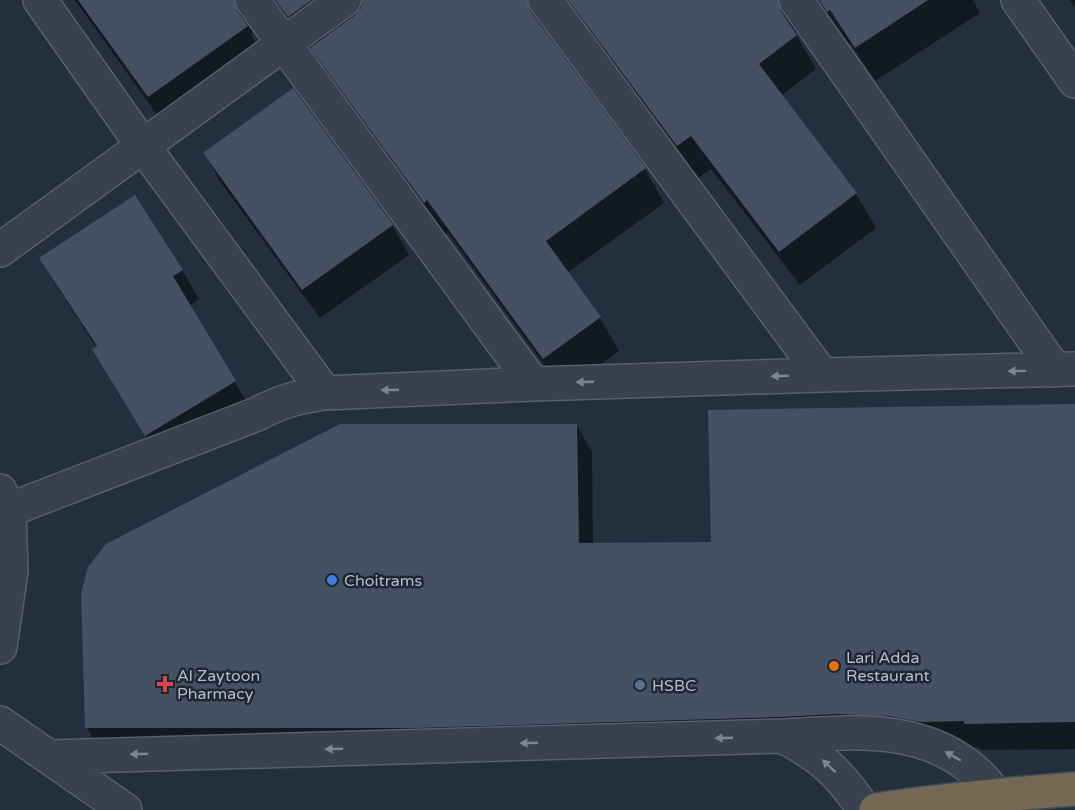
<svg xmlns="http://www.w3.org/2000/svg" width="1075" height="810" viewBox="0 0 1075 810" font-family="'Varela Round',sans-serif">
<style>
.shadow{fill:#0007}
.building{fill:#455162}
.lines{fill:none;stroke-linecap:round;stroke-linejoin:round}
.minor-casing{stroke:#565f6c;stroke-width:36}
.highway-casing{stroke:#434c59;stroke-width:36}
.minor{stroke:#38414e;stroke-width:33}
.highway{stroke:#746855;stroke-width:33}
.oneway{fill:#7c8592}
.shop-dot{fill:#3f7fe0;stroke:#1d2633;stroke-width:2}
.food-dot{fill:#e8710a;stroke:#1d2633;stroke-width:2}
.health-dot{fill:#e0444e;stroke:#1d2633;stroke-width:2}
.service-dot{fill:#5c6f8a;stroke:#1d2633;stroke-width:2}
.labels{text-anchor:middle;stroke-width:5;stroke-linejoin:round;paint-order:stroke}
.poi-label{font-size:16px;fill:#b4bcc9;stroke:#1d2633;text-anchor:start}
</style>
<rect width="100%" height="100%" fill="#242f3e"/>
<path class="shadow" d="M 75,0 L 973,0 L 980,13 L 875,81 L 850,43 L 848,45 L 833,23 L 825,17 L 798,26 L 796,35 L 816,69 L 781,96 L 856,194 L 876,228 L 800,285 L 711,169 L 697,179 L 546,27 L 545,35 L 645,169 L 664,203 L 567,273 L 600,318 L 619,351 L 564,392 L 448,233 L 444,236 L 332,82 L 312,48 L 309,50 L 253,27 L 252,37 L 266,61 L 168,130 Z
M 1069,0 L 1075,0 L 1075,8 Z
M 205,154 L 392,225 L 409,255 L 320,318 L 221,183 Z
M 41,259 L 182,270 L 199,299 L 189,306 L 252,411 L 163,464 L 111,379 L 97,348 L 58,288 Z
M 1075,406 L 1075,749 L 981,750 L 979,747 L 102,754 L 87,728 L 83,593 L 577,425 L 592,452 L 593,545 L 713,543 Z"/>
<path class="building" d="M 78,0 L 234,0 L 237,11 L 248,26 L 148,97 Z
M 275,0 L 312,0 L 288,17 Z
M 362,0 L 527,0 L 530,11 L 646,168 L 546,241 L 601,317 L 543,359 L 427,200 L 424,203 L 310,48 L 355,15 L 361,8 Z
M 568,0 L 778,0 L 781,11 L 797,35 L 759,64 L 857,193 L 779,252 L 691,136 L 677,146 Z
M 819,0 L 928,0 L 855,48 L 830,10 L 827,12 Z
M 293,88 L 393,225 L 302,290 L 203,153 Z
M 135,195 L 183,270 L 173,276 L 236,381 L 145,436 L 92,349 L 97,346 L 39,258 Z
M 1075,404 L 1075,722 L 964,724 L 964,721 L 921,722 L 889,716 L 835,714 L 781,717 L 416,728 L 85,728 L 81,593 L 88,567 L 106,544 L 340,424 L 577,424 L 579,543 L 711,542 L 708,410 Z"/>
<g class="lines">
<defs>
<path id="minor" d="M 40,0 L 143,146 L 325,393
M 252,0 L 533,384
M 545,0 L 822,375
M 796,0 L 1055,370
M 1018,0 L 1075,81
M 0,250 L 344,0
M 0,491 L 9,510 L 11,571 L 0,647
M 9,510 L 257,414 C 282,401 297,397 325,393 L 533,384 L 822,375 L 1075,369
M 0,723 L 125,810
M 782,736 C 820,755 841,774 864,810
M 49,757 L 782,736 C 852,732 927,723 981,777 C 986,782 991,789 995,795"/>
<path id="highway" d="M 876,810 C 942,800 1008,794 1075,789"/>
</defs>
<use href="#minor" class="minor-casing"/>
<use href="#highway" class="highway-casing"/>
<use href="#minor" class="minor"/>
<use href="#highway" class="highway"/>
</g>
<defs><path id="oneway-solid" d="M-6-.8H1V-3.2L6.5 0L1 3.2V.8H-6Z" transform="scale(1.5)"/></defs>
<g class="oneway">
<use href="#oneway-solid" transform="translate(1017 371) rotate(179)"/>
<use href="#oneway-solid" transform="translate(780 376) rotate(178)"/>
<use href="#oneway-solid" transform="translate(585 382) rotate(178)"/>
<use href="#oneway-solid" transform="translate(390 390) rotate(178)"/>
<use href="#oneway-solid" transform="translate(724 738) rotate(178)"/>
<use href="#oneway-solid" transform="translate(529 743) rotate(178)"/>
<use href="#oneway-solid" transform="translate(334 749) rotate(178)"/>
<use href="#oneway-solid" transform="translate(139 754) rotate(178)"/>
<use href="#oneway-solid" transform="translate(953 756) rotate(-150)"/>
<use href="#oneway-solid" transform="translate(829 766) rotate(-137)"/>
</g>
<circle class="shop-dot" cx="332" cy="580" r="6"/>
<circle class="food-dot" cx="834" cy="666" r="6"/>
<path class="health-dot" d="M162 675h6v6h6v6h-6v6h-6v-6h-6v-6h6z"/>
<circle class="service-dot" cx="640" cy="685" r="6"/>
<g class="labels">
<g class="poi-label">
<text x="344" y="586">Choitrams</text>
<text x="846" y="663">Lari Adda<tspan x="846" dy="18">Restaurant</tspan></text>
<text x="177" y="681">Al Zaytoon<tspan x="177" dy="18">Pharmacy</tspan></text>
<text x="652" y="691">HSBC</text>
</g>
</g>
</svg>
